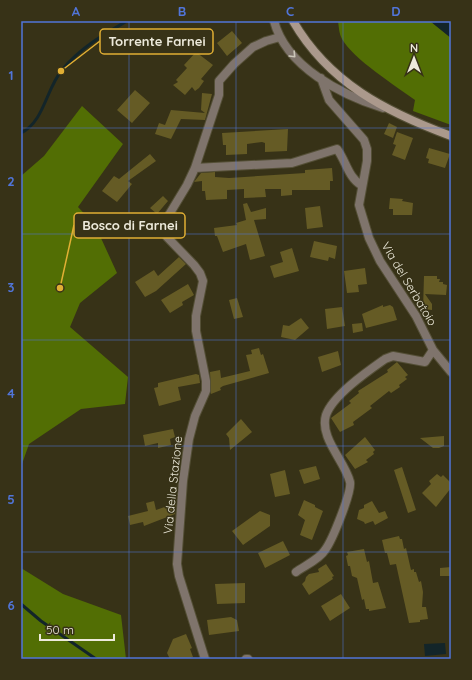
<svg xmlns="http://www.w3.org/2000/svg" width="472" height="680" viewBox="0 0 472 680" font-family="Quicksand,sans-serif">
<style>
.forest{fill:#526e04}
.water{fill:#132529}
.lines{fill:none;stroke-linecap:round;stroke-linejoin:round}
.stream{stroke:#132529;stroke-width:3}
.building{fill:#655b25}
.street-casing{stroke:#544f36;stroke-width:10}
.secondary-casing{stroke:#544f36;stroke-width:10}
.street{stroke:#7f746c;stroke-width:8}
.secondary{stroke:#ab998c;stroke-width:8}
.oneway{stroke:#ccc7ba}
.grid{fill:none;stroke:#5175d9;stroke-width:1;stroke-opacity:0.55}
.labels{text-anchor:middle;stroke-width:3;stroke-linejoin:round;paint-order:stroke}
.street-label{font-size:12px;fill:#edeadb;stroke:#373217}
.leader{fill:none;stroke:#e1af34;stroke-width:1.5}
.callout-dot{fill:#e1af34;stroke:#373217;stroke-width:1.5}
.callout{fill:#373217;stroke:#e1af34;stroke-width:1.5}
.callout-label{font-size:13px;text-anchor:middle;font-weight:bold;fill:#edeadb}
.neatline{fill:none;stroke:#5175d9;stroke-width:1.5}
.grid-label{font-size:13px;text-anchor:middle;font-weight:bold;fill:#5175d9}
</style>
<rect width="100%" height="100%" fill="#373217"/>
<path class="forest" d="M 338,21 L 430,21 L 451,38 L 451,125 L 413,111 L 415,100 C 396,86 353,59 342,39 C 339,33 339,28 338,21 Z
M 82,106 L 123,144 L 78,207 L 95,225 L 117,273 L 80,303 L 70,327 L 128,377 L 125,404 L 81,409 L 29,444 L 21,467 L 21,176 L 44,156 Z
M 21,568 L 63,594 L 121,615 L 126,659 L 21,659 Z"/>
<path class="water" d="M 430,21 L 451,21 L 451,38 Z
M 445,643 L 446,654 L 425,656 L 424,644 Z"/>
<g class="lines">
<path class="stream" d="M 21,133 C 44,122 46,89 62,70 C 80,48 103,35 127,21
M 21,604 L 41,621 L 96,659"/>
</g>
<path class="building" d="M 232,31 L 242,43 L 227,56 L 217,43 Z
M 196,52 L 213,65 L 201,79 L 204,81 L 199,88 L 195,91 L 192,87 L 185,95 L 173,85 L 178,82 L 176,80 L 187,68 L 184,65 Z
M 135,90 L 150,103 L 132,123 L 117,110 Z
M 202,93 L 212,94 L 205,120 L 181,119 L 171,139 L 155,134 L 159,123 L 165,125 L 171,110 L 205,113 L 201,110 Z
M 389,123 L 397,127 L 393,138 L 384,134 Z
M 288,129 L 287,151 L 265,152 L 265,143 L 262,142 L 247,144 L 247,154 L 226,155 L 226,145 L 223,145 L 222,133 Z
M 397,132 L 413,138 L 405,160 L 392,155 L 396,145 L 393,144 Z
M 429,148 L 450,154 L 445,168 L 428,163 L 429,159 L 426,158 Z
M 150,154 L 156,161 L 128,181 L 132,184 L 117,202 L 102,191 L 114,176 L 119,179 Z
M 332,168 L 333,181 L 330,181 L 330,190 L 292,190 L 292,195 L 281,196 L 281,189 L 265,189 L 266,197 L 244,198 L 244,189 L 227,190 L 227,199 L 206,200 L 205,191 L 202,191 L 202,181 L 194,182 L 201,173 L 215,172 L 215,177 L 229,178 L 305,173 L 305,170 Z
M 163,196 L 168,201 L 157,214 L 150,208 Z
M 390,198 L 403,199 L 402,201 L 413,203 L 412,215 L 393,215 L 393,209 L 389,209 Z
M 247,203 L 251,212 L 266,208 L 266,219 L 254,220 L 265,256 L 250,260 L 246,244 L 223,252 L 217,236 L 215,236 L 214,228 L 237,225 L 236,223 L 246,220 L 243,204 Z
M 320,206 L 323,227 L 307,229 L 305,208 Z
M 314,241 L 337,246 L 335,259 L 329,257 L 328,261 L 310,257 Z
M 292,248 L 299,271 L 274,278 L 270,266 L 283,262 L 280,252 Z
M 179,257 L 186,264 L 156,291 L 145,297 L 135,282 L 154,270 L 158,276 Z
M 365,268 L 367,284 L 358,285 L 359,292 L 347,293 L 344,271 Z
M 424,276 L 437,276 L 437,279 L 440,279 L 439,282 L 443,282 L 443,284 L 447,285 L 446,295 L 425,294 L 432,304 L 432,310 L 423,309 Z
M 188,284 L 194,295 L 182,302 L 183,305 L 170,313 L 161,300 Z
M 237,298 L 243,317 L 234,319 L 229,300 Z
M 383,305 L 383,307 L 390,305 L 393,307 L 397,320 L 366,328 L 362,314 Z
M 342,307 L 345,326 L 327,329 L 325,309 Z
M 301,318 L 309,328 L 295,340 L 281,337 L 283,325 L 289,326 Z
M 362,323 L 363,331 L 353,333 L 352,324 Z
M 259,348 L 261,355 L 263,354 L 269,373 L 223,386 L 220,388 L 221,390 L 211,394 L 210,372 L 220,370 L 221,378 L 250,371 L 246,355 L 252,354 L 251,350 Z
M 338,351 L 341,365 L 322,372 L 318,357 Z
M 397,362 L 408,375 L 405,377 L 407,379 L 399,385 L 400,387 L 391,393 L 389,391 L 370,406 L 372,408 L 353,422 L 354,425 L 340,432 L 331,418 L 351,403 L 349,401 L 359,393 L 358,391 L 388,372 L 387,370 Z
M 196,374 L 199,375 L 200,383 L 178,387 L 181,400 L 159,406 L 154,388 L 158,387 L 158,383 Z
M 241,419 L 252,432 L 230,450 L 229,438 L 226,434 Z
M 173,429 L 175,437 L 170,439 L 171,445 L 158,448 L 158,443 L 145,446 L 143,435 Z
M 444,436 L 444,446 L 439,448 L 433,448 L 420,438 Z
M 365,437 L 375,450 L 373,452 L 374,454 L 366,460 L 368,462 L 355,469 L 345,455 Z
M 316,466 L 320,479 L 304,484 L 299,470 Z
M 402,467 L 416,510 L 408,513 L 394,470 Z
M 285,470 L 290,494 L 275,497 L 270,474 Z
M 437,474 L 441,477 L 443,475 L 451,483 L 451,488 L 436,507 L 422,493 L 431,484 L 429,481 Z
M 304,500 L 315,505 L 315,507 L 323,511 L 312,540 L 300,535 L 305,520 L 298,515 Z
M 154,501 L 156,510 L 176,503 L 175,514 L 144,526 L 143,522 L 130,525 L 128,516 L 148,511 L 146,503 Z
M 372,501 L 379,513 L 385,511 L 388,518 L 375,525 L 373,521 L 365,524 L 364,522 L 357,519 L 359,510 L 364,508 L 364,505 Z
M 260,511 L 270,515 L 270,526 L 243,545 L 232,531 Z
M 399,536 L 400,539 L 402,539 L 404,549 L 406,548 L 411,570 L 414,569 L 414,572 L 416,572 L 419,582 L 421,581 L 423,592 L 422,607 L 426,607 L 428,619 L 420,620 L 420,622 L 409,623 L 396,564 L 390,565 L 387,553 L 385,553 L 382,540 Z
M 283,541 L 290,555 L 265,568 L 258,553 Z
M 364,549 L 367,562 L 369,561 L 373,583 L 378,582 L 386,608 L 369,611 L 369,609 L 366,609 L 364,599 L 362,600 L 357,578 L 352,576 L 350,566 L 348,566 L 346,556 L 348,555 L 347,552 Z
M 326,564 L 334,576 L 332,577 L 333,579 L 309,595 L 302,584 L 305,581 L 306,577 L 309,574 L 319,572 L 318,569 Z
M 451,567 L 451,576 L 440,576 L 440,568 Z
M 245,583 L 245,603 L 217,604 L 215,584 Z
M 341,594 L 350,608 L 330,621 L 321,606 Z
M 231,617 L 237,620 L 239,631 L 209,635 L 207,620 Z
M 186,634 L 192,648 L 190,649 L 193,657 L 188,659 L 170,659 L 167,653 L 173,639 Z"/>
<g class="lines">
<defs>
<path id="street" d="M 274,21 C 286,67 342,95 383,108
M 321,78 L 329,100 L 364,140 L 367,149 L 367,161 L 359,205 L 369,238 L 380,261 L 416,316 L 433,350 L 451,372
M 195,168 L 292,163 L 337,149 C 346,161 348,177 361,185
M 296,572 C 304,566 320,559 325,550 C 332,541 352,492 350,482 C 345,461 319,438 326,415 C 333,395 368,371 385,359 L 393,356 L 425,362 L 433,350
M 205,659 L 179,576 L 177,564 L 183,481 L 189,439 L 195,416 L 206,391 L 206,381 L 196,331 L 196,316 L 203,281 L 200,273 L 194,265 L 167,237 L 164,232 L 164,223 L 187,185 L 195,168 L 219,95 L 219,81 L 234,64 L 253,47 L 266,41 L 280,37
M 246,659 L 248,659"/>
<path id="secondary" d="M 293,21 C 329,83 386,112 451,136"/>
</defs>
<use href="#street" class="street-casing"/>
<use href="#secondary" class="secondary-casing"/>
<use href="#street" class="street"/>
<use href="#secondary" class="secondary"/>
</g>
<defs><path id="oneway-chevron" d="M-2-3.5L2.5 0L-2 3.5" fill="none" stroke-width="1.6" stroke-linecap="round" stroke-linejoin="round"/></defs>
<use class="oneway" href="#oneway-chevron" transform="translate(293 55) rotate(46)"/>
<path class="grid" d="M 129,21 L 129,659M 236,21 L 236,659M 343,21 L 343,659M 21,128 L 451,128M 21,234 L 451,234M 21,340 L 451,340M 21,446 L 451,446M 21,552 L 451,552"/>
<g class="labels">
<g class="street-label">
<text transform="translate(409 284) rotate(59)" y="4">Via del Serbatoio</text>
<text transform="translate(173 485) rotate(-84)" y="4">Via della Stazione</text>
</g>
</g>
<path class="leader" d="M61 71L100 41M60 288L74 225"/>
<g class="callout-dot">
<circle cx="61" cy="71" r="4"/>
<circle cx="60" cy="288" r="4"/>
</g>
<g class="callout">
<rect x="100" y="29" width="113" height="25" rx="4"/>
<rect x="74" y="213" width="111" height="25" rx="4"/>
</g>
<g class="callout-label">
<text x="157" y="46">Torrente Farnei</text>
<text x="130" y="230">Bosco di Farnei</text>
</g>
<rect width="472" height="680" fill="none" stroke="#373217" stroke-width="44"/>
<g transform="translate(414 58)" stroke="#373217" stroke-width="3" paint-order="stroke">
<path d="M0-3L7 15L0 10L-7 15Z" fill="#edeadb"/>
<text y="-6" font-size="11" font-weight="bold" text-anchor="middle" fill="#edeadb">N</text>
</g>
<path d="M40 634v6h74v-6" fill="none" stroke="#edeadb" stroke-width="2"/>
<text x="46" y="634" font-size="12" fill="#edeadb" stroke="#373217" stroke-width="3" paint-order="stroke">50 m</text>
<rect x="22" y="22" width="428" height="636" class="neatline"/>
<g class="grid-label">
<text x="76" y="16">A</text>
<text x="182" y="16">B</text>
<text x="290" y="16">C</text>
<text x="396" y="16">D</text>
<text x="11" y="80">1</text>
<text x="11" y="186">2</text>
<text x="11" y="292">3</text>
<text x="11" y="398">4</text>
<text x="11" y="504">5</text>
<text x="11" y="610">6</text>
</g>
</svg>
